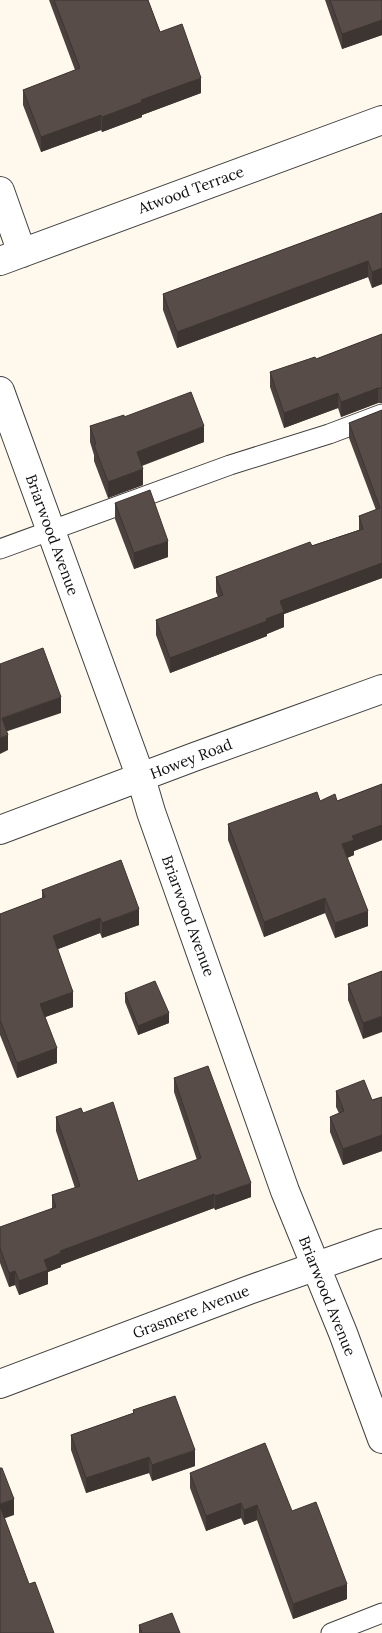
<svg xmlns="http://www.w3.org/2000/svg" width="382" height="1633" viewBox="0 0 382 1633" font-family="Lora,serif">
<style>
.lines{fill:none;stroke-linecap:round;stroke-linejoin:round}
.service-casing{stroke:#404040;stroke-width:21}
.minor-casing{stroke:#404040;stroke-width:30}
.service{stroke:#fff;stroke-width:19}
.minor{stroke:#fff;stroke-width:28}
.wall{fill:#4b413e}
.shaded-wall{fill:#3d3532}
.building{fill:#574c48;stroke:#3d3532}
.labels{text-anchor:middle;stroke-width:5;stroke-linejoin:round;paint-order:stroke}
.street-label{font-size:15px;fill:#0d0d0d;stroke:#fff}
</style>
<rect width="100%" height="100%" fill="#fff9ed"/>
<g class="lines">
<defs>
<path id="service" d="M 0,549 L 230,465 L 329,434 L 382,414
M 331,1633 L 382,1613"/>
<path id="minor" d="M 0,191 L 22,253
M 0,261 L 382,120
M 0,391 L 141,778 L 151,812 L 285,1191 L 343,1333 L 382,1439
M 0,830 L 194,757 L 382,689
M 0,1384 L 249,1290 L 382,1243"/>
</defs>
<use href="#service" class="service-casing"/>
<use href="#minor" class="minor-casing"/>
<use href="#service" class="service"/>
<use href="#minor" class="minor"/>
</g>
<path class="wall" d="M 49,0 L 148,0 L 160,32 L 201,93 L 142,115 L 142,117 L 102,132 L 101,130 L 41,152 L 23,105 L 23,90 L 75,70 Z
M 325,0 L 382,0 L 382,35 L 342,49 Z
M 382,213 L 382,284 L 372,288 L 368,277 L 177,348 L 163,310 L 163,294 Z
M 382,334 L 382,403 L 378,403 L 341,417 L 338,408 L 284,428 L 270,387 L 270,372 L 316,359 Z
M 382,410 L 382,578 L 284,614 L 284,627 L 267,634 L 267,636 L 170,673 L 156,635 L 156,620 L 218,597 L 216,592 L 216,577 L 359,530 L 359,516 L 376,510 L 349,438 L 349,423 Z
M 124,417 L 204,442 L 142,466 L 143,485 L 108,498 L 94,461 L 94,455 L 90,442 L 90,426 Z
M 115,503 L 168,557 L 134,569 L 115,519 Z
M 382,784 L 382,840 L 354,851 L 354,855 L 347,858 L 368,926 L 335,938 L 325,913 L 264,937 L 228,840 L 228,824 L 320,801 L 337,801 Z
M 42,890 L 139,925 L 102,938 L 100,933 L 58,949 L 73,1007 L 45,1017 L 57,1063 L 17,1078 L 0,1035 L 0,914 L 42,898 Z
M 382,971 L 363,1039 L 348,1000 L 348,984 Z
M 125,993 L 169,1023 L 138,1035 L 125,1002 Z
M 174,1078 L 251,1197 L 215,1210 L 214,1208 L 61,1265 L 61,1267 L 48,1272 L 48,1284 L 19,1295 L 15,1285 L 9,1287 L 0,1263 L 0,1227 L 52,1209 L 52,1195 L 75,1188 L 56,1131 L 56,1117 L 83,1113 L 138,1181 L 197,1160 L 174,1092 Z
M 336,1091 L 372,1100 L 382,1097 L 382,1151 L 343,1165 L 330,1132 L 330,1117 L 339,1113 L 336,1107 Z
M 133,1410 L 195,1466 L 152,1481 L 149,1473 L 86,1493 L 71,1450 L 71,1435 L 133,1413 Z
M 190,1473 L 292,1511 L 347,1599 L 293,1619 L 257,1520 L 244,1525 L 241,1518 L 206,1531 L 190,1488 Z
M 139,1625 L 180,1633 L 139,1633 Z"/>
<path class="shaded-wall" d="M 382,20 L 382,35 L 342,49 L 342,34 Z
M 201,78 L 201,93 L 142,115 L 142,117 L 102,132 L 102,117 L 141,100 Z
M 101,115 L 101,130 L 41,152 L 41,137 Z
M 368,261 L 368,277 L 177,348 L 177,332 Z
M 382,268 L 382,284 L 372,288 L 372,272 Z
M 378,388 L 378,403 L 341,417 L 341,402 Z
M 338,393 L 338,408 L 284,428 L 284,413 Z
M 204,426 L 204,442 L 137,467 L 137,452 Z
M 143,469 L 143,485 L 108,498 L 108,482 Z
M 168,541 L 168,557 L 134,569 L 134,553 Z
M 382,563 L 382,578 L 284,614 L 284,627 L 267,634 L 267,636 L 170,673 L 170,658 L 266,619 L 280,601 Z
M 61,697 L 61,713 L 2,733 L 2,718 Z
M 8,735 L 8,750 L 0,754 L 0,738 Z
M 382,825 L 382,840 L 354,851 L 354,855 L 342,860 L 342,844 L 352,836 Z
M 325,898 L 325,913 L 264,937 L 264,922 Z
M 139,909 L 139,925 L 102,938 L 102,923 Z
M 368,911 L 368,926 L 335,938 L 335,923 Z
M 100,918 L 100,933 L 53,951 L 53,936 Z
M 73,992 L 73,1007 L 40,1019 L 40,1004 Z
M 169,1013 L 169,1023 L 138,1035 L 138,1026 Z
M 382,1016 L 382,1032 L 363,1039 L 363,1023 Z
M 57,1048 L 57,1063 L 17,1078 L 17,1063 Z
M 382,1135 L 382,1151 L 343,1165 L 343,1149 Z
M 251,1183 L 251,1197 L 215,1210 L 215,1196 Z
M 214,1194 L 214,1208 L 61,1265 L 61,1267 L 48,1272 L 48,1284 L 19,1295 L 19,1281 L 44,1260 L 60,1251 Z
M 15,1271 L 15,1285 L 9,1287 L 9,1273 Z
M 195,1450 L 195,1466 L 152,1481 L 152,1465 Z
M 149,1457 L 149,1473 L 86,1493 L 86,1478 Z
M 14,1499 L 14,1515 L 0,1520 L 0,1504 Z
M 241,1503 L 241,1518 L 206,1531 L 206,1516 Z
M 257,1505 L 257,1520 L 244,1525 L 244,1510 Z
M 347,1584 L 347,1599 L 293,1619 L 293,1604 Z"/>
<path class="building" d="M 54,0 L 148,0 L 160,32 L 182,24 L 201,78 L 141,100 L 142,102 L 102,117 L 101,115 L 41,137 L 23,90 L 80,68 Z
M 330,0 L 382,0 L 382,20 L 342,34 Z
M 382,213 L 382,268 L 372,272 L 368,261 L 177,332 L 163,294 Z
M 382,334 L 382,388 L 378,388 L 341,402 L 338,393 L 284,413 L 270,372 L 315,357 L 316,359 Z
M 191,392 L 204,426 L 137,452 L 143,469 L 108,482 L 94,445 L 96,444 L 90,426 L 124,415 L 124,417 Z
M 382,410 L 382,563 L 280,601 L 284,612 L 266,619 L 267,621 L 170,658 L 156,620 L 223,595 L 216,577 L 310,542 L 312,546 L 363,529 L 359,516 L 380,508 L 349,423 Z
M 150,490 L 168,541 L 134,553 L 115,503 Z
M 43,648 L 61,697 L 2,718 L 8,735 L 0,738 L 0,664 Z
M 382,784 L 382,825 L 352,836 L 354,840 L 342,844 L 368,911 L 335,923 L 325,898 L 264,922 L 228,824 L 317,792 L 320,801 L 335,794 L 337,801 Z
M 121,860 L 139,909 L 102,923 L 100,918 L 53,936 L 73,992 L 40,1004 L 57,1048 L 17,1063 L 0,1020 L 0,914 L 45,897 L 42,890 Z
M 382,971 L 382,1016 L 363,1023 L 348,984 Z
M 155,981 L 169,1013 L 138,1026 L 125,993 Z
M 208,1066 L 251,1183 L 215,1196 L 214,1194 L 60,1251 L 61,1253 L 44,1260 L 48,1270 L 19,1281 L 15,1271 L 9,1273 L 0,1248 L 0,1227 L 56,1207 L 52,1195 L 80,1186 L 56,1117 L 81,1108 L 83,1113 L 113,1102 L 138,1181 L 201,1158 L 174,1078 Z
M 364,1080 L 372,1100 L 382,1097 L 382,1135 L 343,1149 L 330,1117 L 344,1111 L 336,1091 Z
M 175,1396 L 195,1450 L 152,1465 L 149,1457 L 86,1478 L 71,1435 L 134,1413 L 133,1410 Z
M 265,1443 L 292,1511 L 316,1502 L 347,1584 L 293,1604 L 257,1505 L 244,1510 L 241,1503 L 206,1516 L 190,1473 Z
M 0,1468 L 2,1468 L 14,1499 L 0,1504 Z
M 0,1506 L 29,1584 L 35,1582 L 54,1633 L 0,1633 Z
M 172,1613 L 180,1633 L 142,1633 L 139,1625 Z"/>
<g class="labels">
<g class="street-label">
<text transform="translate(191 190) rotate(-20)" y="5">Atwood Terrace</text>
<text transform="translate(52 535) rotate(70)" y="5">Briarwood Avenue</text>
<text transform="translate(191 759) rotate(-21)" y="5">Howey Road</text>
<text transform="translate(188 916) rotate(70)" y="5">Briarwood Avenue</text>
<text transform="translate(327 1296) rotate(68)" y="5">Briarwood Avenue</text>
<text transform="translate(191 1312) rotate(-21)" y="5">Grasmere Avenue</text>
</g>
</g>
</svg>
